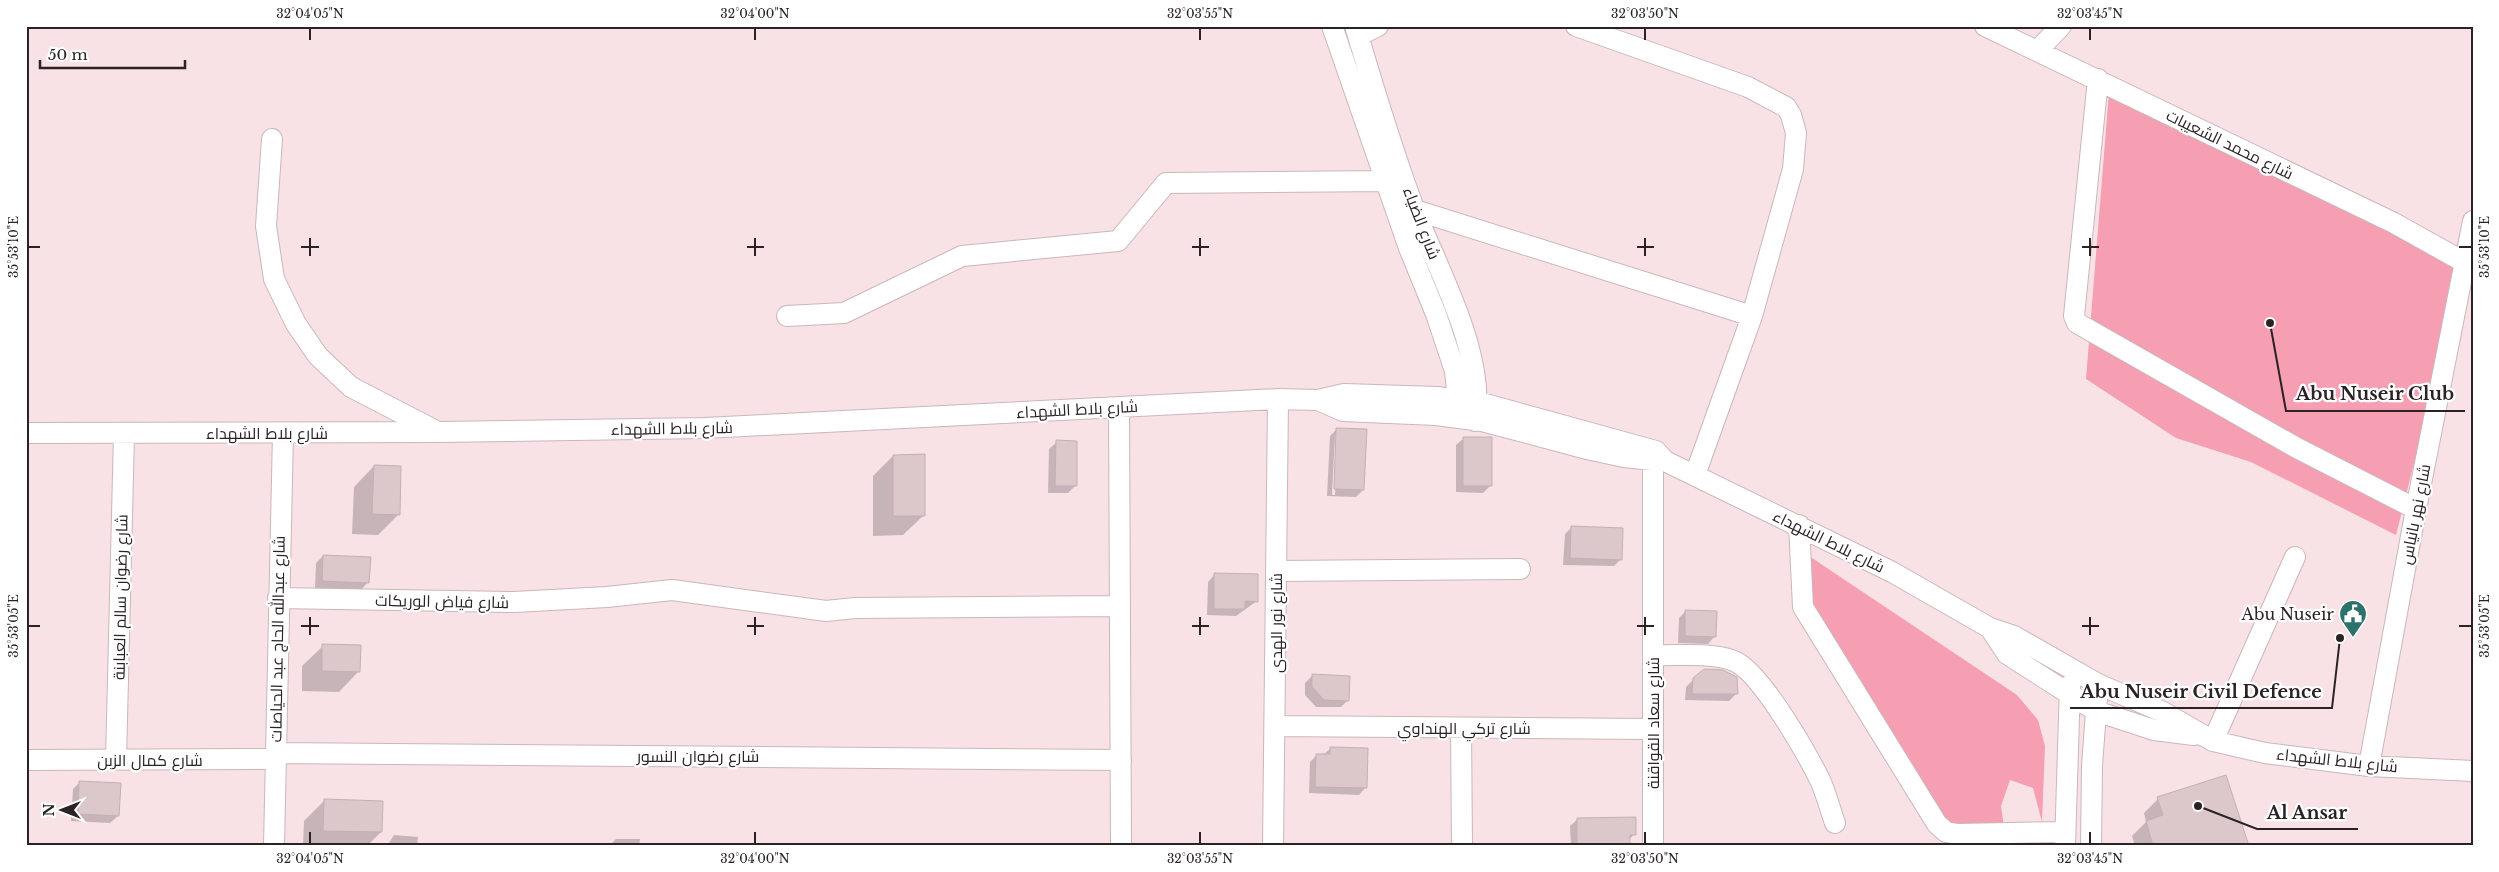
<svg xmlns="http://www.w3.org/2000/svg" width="2499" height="872" viewBox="0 0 2499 872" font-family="'Libre Baskerville',Cairo,serif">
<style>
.green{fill:#f69eb2}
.shadow{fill:#0003;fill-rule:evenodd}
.building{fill:#dcc7cb;stroke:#c4b0b4}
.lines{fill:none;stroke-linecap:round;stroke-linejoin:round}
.minor-casing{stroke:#cbb6ba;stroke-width:22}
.minor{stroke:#fff;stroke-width:20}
.ticks{fill:none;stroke:#2a2224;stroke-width:2}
.labels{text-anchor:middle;stroke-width:4.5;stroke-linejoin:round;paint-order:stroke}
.street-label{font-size:16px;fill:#2a2224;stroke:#fff}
.poi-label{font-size:16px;fill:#2a2224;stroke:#fff;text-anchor:end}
.leader{fill:none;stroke:#2a2224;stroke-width:2}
.callout-dot{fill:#2a2224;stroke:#fff;stroke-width:2}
.callout-label{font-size:18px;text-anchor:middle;font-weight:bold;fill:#2a2224;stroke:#fff;stroke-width:4.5;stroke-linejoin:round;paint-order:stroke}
.neatline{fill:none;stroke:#2a2224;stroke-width:2}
.ticks-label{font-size:12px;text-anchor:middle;fill:#2a2224}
</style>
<rect width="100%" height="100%" fill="#f8e2e6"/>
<path class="green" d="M 2109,92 L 2463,267 L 2396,535 L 2251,462 L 2176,438 L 2086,379 Z
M 1806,554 L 2017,695 L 2038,720 L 2045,746 L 2042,822 L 2033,788 L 2010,780 L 2001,806 L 2004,827 L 1950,828 L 1803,604 Z"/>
<path class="shadow" d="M 1337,429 L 1363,490 L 1356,497 L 1327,496 L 1330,436 ZM 1335,435 L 1337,435 L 1335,495 L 1332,495 Z
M 1464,438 L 1490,486 L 1483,493 L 1456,492 L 1456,445 Z
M 1057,442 L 1075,486 L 1068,493 L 1048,493 L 1049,449 Z
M 893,456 L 924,515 L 903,535 L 873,536 L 873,476 Z
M 374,466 L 399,514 L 378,535 L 352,534 L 354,487 Z
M 1572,527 L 1621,559 L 1614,566 L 1563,565 L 1565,534 Z
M 323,556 L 368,582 L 361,590 L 315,588 L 316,563 Z
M 1215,574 L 1257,601 L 1236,616 L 1207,615 L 1208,582 Z
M 1686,611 L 1715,636 L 1708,644 L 1678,643 L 1679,618 Z
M 323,646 L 359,671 L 339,692 L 302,691 L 302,666 Z
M 1312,676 L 1348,700 L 1341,707 L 1316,707 L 1305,695 L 1305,683 Z
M 1694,679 L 1736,694 L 1729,701 L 1685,700 L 1686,687 Z
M 1331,748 L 1366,787 L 1359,795 L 1309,793 L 1310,762 L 1317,755 L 1323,755 Z
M 80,782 L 118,816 L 110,823 L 71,821 L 73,789 Z
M 2158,799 L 2247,846 L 2135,846 L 2132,836 L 2146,822 L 2144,813 Z
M 324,801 L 381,832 L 367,846 L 303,846 L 304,821 Z
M 1578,819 L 1634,834 L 1629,840 L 1629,846 L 1571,846 L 1570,826 Z
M 394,835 L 418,837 L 417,846 L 387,846 Z
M 616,839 L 640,839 L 639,846 L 609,846 Z"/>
<path class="building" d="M 1336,428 L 1367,429 L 1364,490 L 1334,489 Z
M 1463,437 L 1492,437 L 1492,486 L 1463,486 Z
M 1056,440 L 1077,441 L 1077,486 L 1055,486 Z
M 925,454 L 925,516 L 893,516 L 893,455 Z
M 374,465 L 401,466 L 400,515 L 372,514 Z
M 1571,526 L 1623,528 L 1622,560 L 1570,558 Z
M 323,555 L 371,557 L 369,583 L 322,581 Z
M 1214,573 L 1258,574 L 1258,602 L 1245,601 L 1245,609 L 1214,609 Z
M 1685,610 L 1717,611 L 1716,637 L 1685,636 Z
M 322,644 L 361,645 L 360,672 L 322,671 Z
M 1704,669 L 1723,670 L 1737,677 L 1738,694 L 1692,694 L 1693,678 Z
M 1312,674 L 1350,676 L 1349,701 L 1324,700 L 1312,687 Z
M 1330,747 L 1368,748 L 1367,788 L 1315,787 L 1316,754 L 1330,754 Z
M 2226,775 L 2249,846 L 2153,846 L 2146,821 L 2163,815 L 2157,797 Z
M 79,781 L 121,783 L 119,816 L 78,814 Z
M 324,799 L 383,801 L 382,832 L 323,831 Z
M 1636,817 L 1636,835 L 1630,835 L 1630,846 L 1577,846 L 1577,818 Z"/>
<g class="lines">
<defs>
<path id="minor" d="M 1332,26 L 1409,248 L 1436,314 L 1455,371 L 1458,400 L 1455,417
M 1355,26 C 1374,88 1392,151 1415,211 C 1439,272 1486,355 1475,421
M 1576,26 L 1748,87 L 1786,107 L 1791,115 L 1796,133 L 1793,169 L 1752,316 L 1695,475
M 1985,26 L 2394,223 L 2464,262 L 2473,264
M 1358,36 L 1378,26
M 2038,50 L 2061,26
M 2098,79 L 2074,316 L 2077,323 L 2297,448 L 2416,509
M 272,139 L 266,226 L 274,279 L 296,324 L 318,356 L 351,387 L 434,430
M 1415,210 L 1752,316
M 787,316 L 844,313 L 962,256 L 1118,241 L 1166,183 L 1387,181
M 1318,400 L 1343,411 L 1436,415 L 1482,421 L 1587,449 L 1624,457 L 1661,461
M 1119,407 L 1121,846
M 26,433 L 438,432 L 705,428 L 1278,399 L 1318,400 L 1344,394 L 1437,397 L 1478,402 L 1656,451 L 1665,461 L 1892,572 L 1990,628 L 2014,636 L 2098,684 L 2163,712 L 2213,741 L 2265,753 L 2369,766 L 2473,771
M 1799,525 L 1803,607 L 1937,824 L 1946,832 L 1958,834 L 2065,832
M 1277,571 L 1520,569
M 278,598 L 514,602 L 607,597 L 672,590 L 826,611 L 855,608 L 1119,606
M 1990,628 L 2007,654 L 2096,711 L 2154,730 L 2194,735
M 1654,655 C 1677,656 1713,652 1734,661 C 1760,671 1806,752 1820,780 C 1826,793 1830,809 1835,823
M 1275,726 L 1653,729
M 1461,728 L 1462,846
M 2213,741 L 2295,557
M 275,753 L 1121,760
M 26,760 L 274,759
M 116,760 L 124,434
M 2369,766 L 2416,509 L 2473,221
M 274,846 L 283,433
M 1273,846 L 1278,399
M 1653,846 L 1653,462 L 1656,451
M 2065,846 L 2070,685
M 2091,846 L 2092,766 L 2097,698"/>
</defs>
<use href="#minor" class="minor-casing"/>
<use href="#minor" class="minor"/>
</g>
<path class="ticks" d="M 310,28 L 310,40M 755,28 L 755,40M 1200,28 L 1200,40M 1645,28 L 1645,40M 2090,28 L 2090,40M 310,238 L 310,256M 755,238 L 755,256M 1200,238 L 1200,256M 1645,238 L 1645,256M 2090,238 L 2090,256M 28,247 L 40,247M 301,247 L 319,247M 747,247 L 764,247M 1192,247 L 1209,247M 1637,247 L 1654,247M 2082,247 L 2099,247M 2459,247 L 2472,247M 310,617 L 310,635M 755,617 L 755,635M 1200,617 L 1200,635M 1645,617 L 1645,635M 2090,617 L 2090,635M 28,626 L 40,626M 301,626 L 319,626M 747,626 L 764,626M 1192,626 L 1209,626M 1637,626 L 1654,626M 2082,626 L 2099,626M 2459,626 L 2472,626M 310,832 L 310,844M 755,832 L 755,844M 1200,832 L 1200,844M 1645,832 L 1645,844M 2090,832 L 2090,844"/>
<defs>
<symbol id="civic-pin" viewBox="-11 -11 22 30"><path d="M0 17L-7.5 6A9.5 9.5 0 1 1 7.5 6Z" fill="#2b726a" stroke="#fff"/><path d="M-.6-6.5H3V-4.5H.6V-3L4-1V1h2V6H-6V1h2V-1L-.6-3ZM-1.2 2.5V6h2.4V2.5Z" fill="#fff"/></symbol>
</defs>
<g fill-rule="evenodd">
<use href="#civic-pin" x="2337" y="598" width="32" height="43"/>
</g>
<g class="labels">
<g class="street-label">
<text transform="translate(2230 144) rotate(26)" y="6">شارع محمد الشعيبات</text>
<text transform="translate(1422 223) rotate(69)" y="6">شارع الضياء</text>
<text transform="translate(1077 409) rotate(-3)" y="6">شارع بلاط الشهداء</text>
<text transform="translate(672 428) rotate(-1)" y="6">شارع بلاط الشهداء</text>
<text x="267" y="439">شارع بلاط الشهداء</text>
<text transform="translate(2415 514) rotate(-79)" y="6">شارع نهر بانياس</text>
<text transform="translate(1829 541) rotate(26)" y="6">شارع بلاط الشهداء</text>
<text transform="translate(120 597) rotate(-89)" y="6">شارع رضوان سالم العبابنة</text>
<text transform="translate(442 601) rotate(1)" y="6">شارع فياض الوريكات</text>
<text transform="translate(1276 623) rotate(-90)" y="6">شارع نور الهدى</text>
<text transform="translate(277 639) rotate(-89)" y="6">شارع عبدالله الحاج عبد الحياصات</text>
<text transform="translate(1653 723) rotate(-90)" y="6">شارع سعاد القواقنة</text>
<text x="1464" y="734">شارع تركي الهنداوي</text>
<text x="698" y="762">شارع رضوان النسور</text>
<text x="150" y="766">شارع كمال الزبن</text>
<text transform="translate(2337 760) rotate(6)" y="6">شارع بلاط الشهداء</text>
</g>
<g class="poi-label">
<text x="2334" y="620">Abu Nuseir</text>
</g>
</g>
<path class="leader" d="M2270 323L2286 411H2465M2340 638L2332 708H2070M2198 806L2257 829H2358"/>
<g class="callout-dot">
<circle cx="2270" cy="323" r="5"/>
<circle cx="2340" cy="638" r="5"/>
<circle cx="2198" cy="806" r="5"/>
</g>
<g class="callout-label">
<text x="2375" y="400">Abu Nuseir Club</text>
<text x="2201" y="698">Abu Nuseir Civil Defence</text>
<text x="2307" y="819">Al Ansar</text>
</g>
<rect width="2499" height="872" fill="none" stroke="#ffffff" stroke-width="55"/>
<g transform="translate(62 810) rotate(270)" stroke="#ffffff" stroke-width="4" paint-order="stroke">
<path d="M0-4L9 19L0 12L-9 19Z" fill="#2a2224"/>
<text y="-8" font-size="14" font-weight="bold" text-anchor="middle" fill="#2a2224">N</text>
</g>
<path d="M40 60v8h145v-8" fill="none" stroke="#2a2224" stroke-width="2.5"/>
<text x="48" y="60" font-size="15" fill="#2a2224" stroke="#ffffff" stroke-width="4" paint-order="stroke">50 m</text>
<rect x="28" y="28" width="2444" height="816" class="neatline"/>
<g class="ticks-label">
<text x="310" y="18">32°04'05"N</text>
<text x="755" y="18">32°04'00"N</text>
<text x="1200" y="18">32°03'55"N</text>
<text x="1645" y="18">32°03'50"N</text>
<text x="2090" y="18">32°03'45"N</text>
<text transform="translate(2485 247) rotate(-90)" y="4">35°53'10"E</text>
<text transform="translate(14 247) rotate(-90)" y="4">35°53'10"E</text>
<text transform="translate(2485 626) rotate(-90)" y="4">35°53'05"E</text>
<text transform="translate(14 626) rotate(-90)" y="4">35°53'05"E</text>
<text x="310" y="863">32°04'05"N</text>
<text x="755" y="863">32°04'00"N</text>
<text x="1200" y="863">32°03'55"N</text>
<text x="1645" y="863">32°03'50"N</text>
<text x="2090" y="863">32°03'45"N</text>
</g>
</svg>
